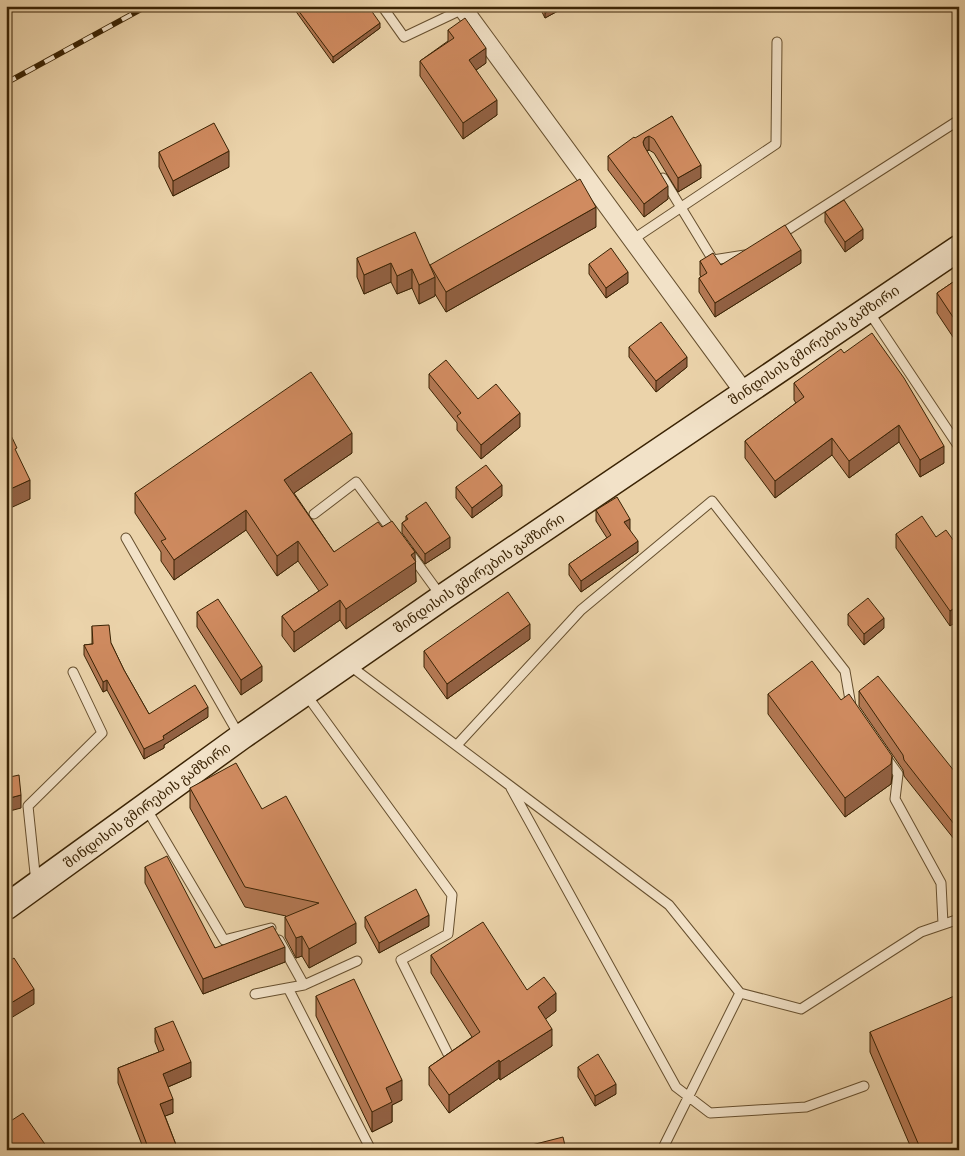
<svg xmlns="http://www.w3.org/2000/svg" width="965" height="1156" viewBox="0 0 965 1156" font-family="'IM FELL French Canon','Noto Serif Georgian',serif">
<style>
.lines{fill:none;stroke-linecap:round;stroke-linejoin:round}
.lane-casing{stroke:#664f2e;stroke-width:11}
.street-casing{stroke:#664f2e;stroke-width:20}
.secondary-casing{stroke:#3a2304;stroke-width:28}
.lane{stroke:#f2e2c8;stroke-width:9}
.street{stroke:#f2e2c8;stroke-width:18}
.secondary{stroke:#f2e2c8;stroke-width:25}
.rail-casing{stroke:#3a2304;stroke-width:5.5}
.rail{stroke:#f2e2c8;stroke-width:4;stroke-dasharray:11;stroke-linecap:butt}
.wall{fill:#b37853;stroke:#3a2304}
.shaded-wall{fill:#926143;stroke:#3a2304}
.building{fill:#d08b60;stroke:#3a2304}
.labels{text-anchor:middle;stroke-width:4.5;stroke-linejoin:round;paint-order:stroke}
.street-label{font-size:14px;fill:#3a2304;stroke:#f2e2c8}
</style>
<rect width="100%" height="100%" fill="#ebd3aa"/>
<filter id="stains"><feTurbulence type="fractalNoise" baseFrequency=".004" numOctaves="4"/><feColorMatrix values="0 0 0 0 .2 0 0 0 0 .09 0 0 0 0 .02 0 0 0 .5 -.17"/></filter>
<radialGradient id="worn" r=".72"><stop offset=".6" stop-color="#630" stop-opacity="0"/><stop offset="1" stop-color="#630" stop-opacity=".3"/></radialGradient>
<g class="lines">
<defs>
<path id="lane" d="M 382,6 L 404,37 L 463,9
M 663,178 L 713,260 L 745,255
M 778,236 L 959,120
M 632,240 L 776,144 L 777,42
M 869,312 L 959,447
M 314,514 L 356,482 L 393,532
M 126,538 L 239,735
M 409,552 L 441,596
M 349,665 L 669,905 L 740,993 L 801,1009 L 921,932 L 959,919
M 305,693 L 452,895 L 448,934 L 401,960 L 448,1054
M 457,745 L 581,610 L 712,501 L 845,671 L 851,706
M 885,756 L 898,774 L 895,799 L 941,883 L 943,924
M 511,788 L 676,1087 L 710,1113 L 806,1107 L 864,1086
M 146,808 L 224,940 L 271,928
M 36,883 L 28,806 L 102,733 L 73,672
M 279,940 L 304,985
M 288,988 L 371,1150
M 255,994 L 304,985 L 357,961
M 662,1150 L 740,993"/>
<path id="street" d="M 461,6 L 744,392"/>
<path id="secondary" d="M 6,907 L 241,737 L 443,597 L 959,248"/>
</defs>
<use href="#lane" class="lane-casing"/>
<use href="#street" class="street-casing"/>
<use href="#secondary" class="secondary-casing"/>
<use href="#lane" class="lane"/>
<use href="#street" class="street"/>
<use href="#secondary" class="secondary"/>
<defs>
<path id="rail" d="M 6,83 L 147,6"/>
</defs>
<use href="#rail" class="rail-casing"/>
<use href="#rail" class="rail"/>
</g>
<path class="wall" d="M 292,6 L 368,6 L 380,28 L 333,63 Z
M 539,6 L 567,6 L 545,18 Z
M 448,30 L 486,63 L 476,70 L 497,115 L 463,139 L 420,76 L 420,61 L 448,41 Z
M 672,116 L 701,178 L 678,192 L 654,153 L 649,150 L 647,151 L 668,199 L 644,217 L 608,170 L 608,156 Z
M 159,152 L 229,167 L 173,196 L 159,167 Z
M 825,212 L 863,239 L 845,252 L 825,222 Z
M 596,227 L 446,312 L 435,294 L 435,296 L 419,304 L 412,288 L 397,294 L 391,282 L 364,294 L 357,277 L 357,258 L 430,266 Z
M 700,261 L 721,265 L 801,263 L 715,317 L 699,292 L 699,278 L 701,277 L 700,275 Z
M 589,264 L 628,283 L 606,298 L 589,274 Z
M 959,278 L 959,346 L 937,313 L 937,293 Z
M 629,347 L 687,367 L 656,392 L 629,357 Z
M 844,353 L 944,463 L 920,477 L 899,442 L 849,478 L 832,455 L 775,498 L 745,458 L 745,441 L 796,403 L 794,400 L 794,383 Z
M 429,374 L 478,399 L 520,427 L 481,459 L 457,430 L 457,423 L 429,388 Z
M 352,453 L 294,493 L 334,552 L 382,527 L 415,561 L 416,582 L 346,629 L 340,620 L 294,652 L 282,636 L 282,616 L 319,591 L 298,561 L 277,576 L 246,530 L 174,580 L 161,561 L 161,552 L 135,513 L 135,493 Z
M 456,487 L 502,496 L 472,518 L 456,498 Z
M 596,510 L 630,529 L 630,530 L 638,552 L 581,592 L 569,575 L 569,564 L 607,538 L 596,521 Z
M 406,516 L 450,548 L 425,564 L 402,533 L 402,523 L 406,520 Z
M 896,534 L 936,537 L 959,548 L 950,626 L 896,548 Z
M 197,612 L 262,681 L 241,695 L 197,627 Z
M 848,614 L 884,628 L 864,645 L 848,625 Z
M 92,626 L 111,643 L 124,670 L 149,714 L 208,717 L 164,745 L 164,748 L 144,759 L 107,690 L 103,692 L 84,655 L 84,645 L 92,644 Z
M 530,639 L 447,699 L 424,667 L 424,651 Z
M 859,691 L 959,777 L 959,835 L 954,839 L 904,776 L 903,770 L 859,706 Z
M 768,694 L 892,776 L 891,784 L 845,817 L 768,714 Z
M 190,788 L 262,809 L 356,943 L 309,968 L 302,956 L 296,958 L 285,937 L 285,917 L 286,916 L 245,907 L 190,808 Z
M 145,867 L 215,948 L 285,962 L 203,994 L 145,883 Z
M 365,917 L 429,926 L 379,953 L 365,927 Z
M 431,955 L 527,990 L 556,1011 L 545,1019 L 552,1046 L 500,1080 L 499,1078 L 449,1113 L 429,1085 L 429,1067 L 472,1037 L 431,973 Z
M 316,996 L 402,1100 L 392,1105 L 392,1122 L 372,1132 L 316,1016 Z
M 155,1028 L 191,1077 L 168,1087 L 173,1113 L 165,1116 L 178,1150 L 144,1150 L 118,1083 L 118,1068 L 159,1052 L 155,1042 Z
M 870,1032 L 959,1150 L 912,1150 L 870,1052 Z
M 578,1067 L 616,1094 L 595,1106 L 578,1077 Z"/>
<path class="shaded-wall" d="M 557,6 L 567,6 L 545,18 L 545,13 Z
M 380,23 L 380,28 L 333,63 L 333,57 Z
M 486,48 L 486,63 L 469,75 L 469,60 Z
M 497,100 L 497,115 L 463,139 L 463,123 Z
M 649,136 L 649,150 L 645,151 L 643,142 L 645,138 Z
M 229,151 L 229,167 L 173,196 L 173,181 Z
M 701,165 L 701,178 L 678,192 L 678,178 Z
M 668,186 L 668,199 L 644,217 L 644,204 Z
M 596,207 L 596,227 L 446,312 L 446,292 Z
M 863,229 L 863,239 L 845,252 L 845,242 Z
M 801,250 L 801,263 L 715,317 L 715,303 Z
M 391,263 L 391,282 L 364,294 L 364,275 Z
M 412,269 L 412,288 L 397,294 L 397,276 Z
M 628,272 L 628,283 L 606,298 L 606,288 Z
M 435,277 L 435,296 L 419,304 L 419,285 Z
M 687,357 L 687,367 L 656,392 L 656,381 Z
M 520,413 L 520,427 L 481,459 L 481,445 Z
M 899,425 L 899,442 L 849,478 L 849,461 Z
M 352,433 L 352,453 L 284,500 L 284,480 Z
M 832,438 L 832,455 L 775,498 L 775,481 Z
M 944,446 L 944,463 L 920,477 L 920,460 Z
M 30,480 L 30,499 L 6,510 L 6,491 Z
M 502,485 L 502,496 L 472,518 L 472,508 Z
M 246,510 L 246,530 L 174,580 L 174,560 Z
M 630,519 L 630,529 L 624,533 L 624,522 Z
M 450,537 L 450,548 L 425,564 L 425,554 Z
M 298,541 L 298,561 L 277,576 L 277,556 Z
M 638,541 L 638,552 L 581,592 L 581,581 Z
M 415,552 L 416,582 L 346,629 L 346,609 Z
M 340,600 L 340,620 L 294,652 L 294,632 Z
M 959,605 L 959,620 L 950,626 L 950,611 Z
M 884,618 L 884,628 L 864,645 L 864,634 Z
M 530,624 L 530,639 L 447,699 L 447,684 Z
M 262,666 L 262,681 L 241,695 L 241,680 Z
M 107,680 L 107,690 L 103,692 L 103,682 Z
M 208,707 L 208,717 L 164,745 L 164,748 L 144,759 L 144,749 L 163,736 Z
M 892,756 L 892,776 L 891,784 L 845,817 L 845,798 Z
M 21,795 L 21,808 L 6,812 L 6,799 Z
M 959,820 L 959,835 L 954,839 L 954,824 Z
M 429,915 L 429,926 L 379,953 L 379,943 Z
M 356,923 L 356,943 L 309,968 L 309,949 Z
M 302,936 L 302,956 L 296,958 L 296,938 Z
M 285,947 L 285,962 L 203,994 L 203,979 Z
M 34,989 L 34,1004 L 6,1021 L 6,1006 Z
M 556,993 L 556,1011 L 538,1025 L 538,1007 Z
M 552,1029 L 552,1046 L 500,1080 L 500,1062 Z
M 499,1060 L 499,1078 L 449,1113 L 449,1095 Z
M 191,1062 L 191,1077 L 163,1089 L 163,1074 Z
M 402,1080 L 402,1100 L 392,1105 L 392,1122 L 372,1132 L 372,1112 L 386,1088 Z
M 616,1084 L 616,1094 L 595,1106 L 595,1096 Z
M 173,1099 L 173,1113 L 160,1118 L 160,1104 Z"/>
<path class="building" d="M 295,6 L 368,6 L 380,23 L 333,57 Z
M 542,6 L 557,6 L 545,13 Z
M 465,18 L 486,48 L 469,60 L 497,100 L 463,123 L 420,61 L 454,38 L 448,30 Z
M 672,116 L 701,165 L 678,178 L 654,139 L 649,136 L 645,138 L 643,142 L 644,146 L 668,186 L 644,204 L 608,156 L 634,137 L 635,138 Z
M 214,123 L 229,151 L 173,181 L 159,152 Z
M 580,179 L 596,207 L 446,292 L 430,265 Z
M 844,200 L 863,229 L 845,242 L 825,212 Z
M 785,225 L 801,250 L 715,303 L 699,278 L 707,273 L 700,261 L 713,253 L 721,265 Z
M 415,232 L 435,277 L 419,285 L 412,269 L 397,276 L 391,263 L 364,275 L 357,258 Z
M 611,248 L 628,272 L 606,288 L 589,264 Z
M 959,278 L 959,326 L 937,293 Z
M 661,322 L 687,357 L 656,381 L 629,347 Z
M 872,333 L 904,378 L 944,446 L 920,460 L 899,425 L 849,461 L 832,438 L 775,481 L 745,441 L 804,397 L 794,383 L 841,349 L 844,353 Z
M 446,360 L 478,399 L 496,384 L 520,413 L 481,445 L 457,416 L 461,413 L 429,374 Z
M 311,372 L 352,433 L 284,480 L 334,552 L 378,522 L 382,527 L 392,521 L 415,552 L 411,555 L 416,562 L 346,609 L 340,600 L 294,632 L 282,616 L 328,585 L 298,541 L 277,556 L 246,510 L 174,560 L 161,541 L 166,539 L 135,493 Z
M 6,425 L 17,448 L 15,449 L 30,480 L 6,491 Z
M 486,465 L 502,485 L 472,508 L 456,487 Z
M 617,497 L 630,519 L 624,522 L 638,541 L 581,581 L 569,564 L 611,535 L 596,510 Z
M 426,502 L 450,537 L 425,554 L 402,523 L 408,519 L 406,516 Z
M 922,516 L 936,537 L 946,530 L 959,548 L 959,605 L 950,611 L 896,534 Z
M 508,592 L 530,624 L 447,684 L 424,651 Z
M 868,598 L 884,618 L 864,634 L 848,614 Z
M 218,599 L 262,666 L 241,680 L 197,612 Z
M 109,625 L 111,643 L 124,670 L 149,714 L 195,685 L 208,707 L 163,736 L 164,739 L 144,749 L 107,680 L 103,682 L 84,645 L 93,644 L 92,626 Z
M 812,661 L 841,700 L 849,694 L 892,756 L 891,764 L 845,798 L 768,694 Z
M 878,676 L 959,777 L 959,820 L 954,824 L 904,760 L 903,755 L 859,691 Z
M 6,735 L 10,735 L 10,777 L 19,775 L 21,795 L 6,799 Z
M 236,763 L 262,809 L 286,796 L 356,923 L 309,949 L 302,936 L 296,938 L 285,917 L 319,903 L 245,887 L 190,788 Z
M 167,856 L 215,948 L 273,926 L 285,947 L 203,979 L 145,867 Z
M 416,889 L 429,915 L 379,943 L 365,917 Z
M 483,922 L 527,990 L 544,977 L 556,993 L 538,1007 L 552,1029 L 500,1062 L 499,1060 L 449,1095 L 429,1067 L 480,1032 L 431,955 Z
M 14,958 L 34,989 L 6,1006 L 6,963 Z
M 354,979 L 402,1080 L 386,1088 L 392,1102 L 372,1112 L 316,996 Z
M 959,994 L 959,1150 L 921,1150 L 870,1032 Z
M 173,1021 L 191,1062 L 163,1074 L 173,1099 L 160,1104 L 178,1150 L 149,1150 L 118,1068 L 164,1050 L 155,1028 Z
M 598,1054 L 616,1084 L 595,1096 L 578,1067 Z
M 23,1113 L 49,1150 L 6,1150 L 6,1124 Z
M 563,1137 L 566,1150 L 512,1150 Z"/>
<g class="labels">
<g class="street-label">
<text transform="translate(814 345) rotate(-34)" y="5">შინდისის გმირების გამზირი</text>
<text transform="translate(479 573) rotate(-34)" y="5">შინდისის გმირების გამზირი</text>
<text transform="translate(147 805) rotate(-36)" y="5">შინდისის გმირების გამზირი</text>
</g>
</g>
<rect width="965" height="1156" fill="none" stroke="#ebd3aa" stroke-width="25"/>
<rect x="8" y="8" width="950" height="1141" fill="none" stroke="#3a2304" stroke-width="2.5"/>
<rect x="12" y="12" width="940" height="1131" fill="none" stroke="#3a2304"/>
<rect width="100%" height="100%" filter="url(#stains)"/>
<rect width="100%" height="100%" fill="url(#worn)"/>
</svg>
